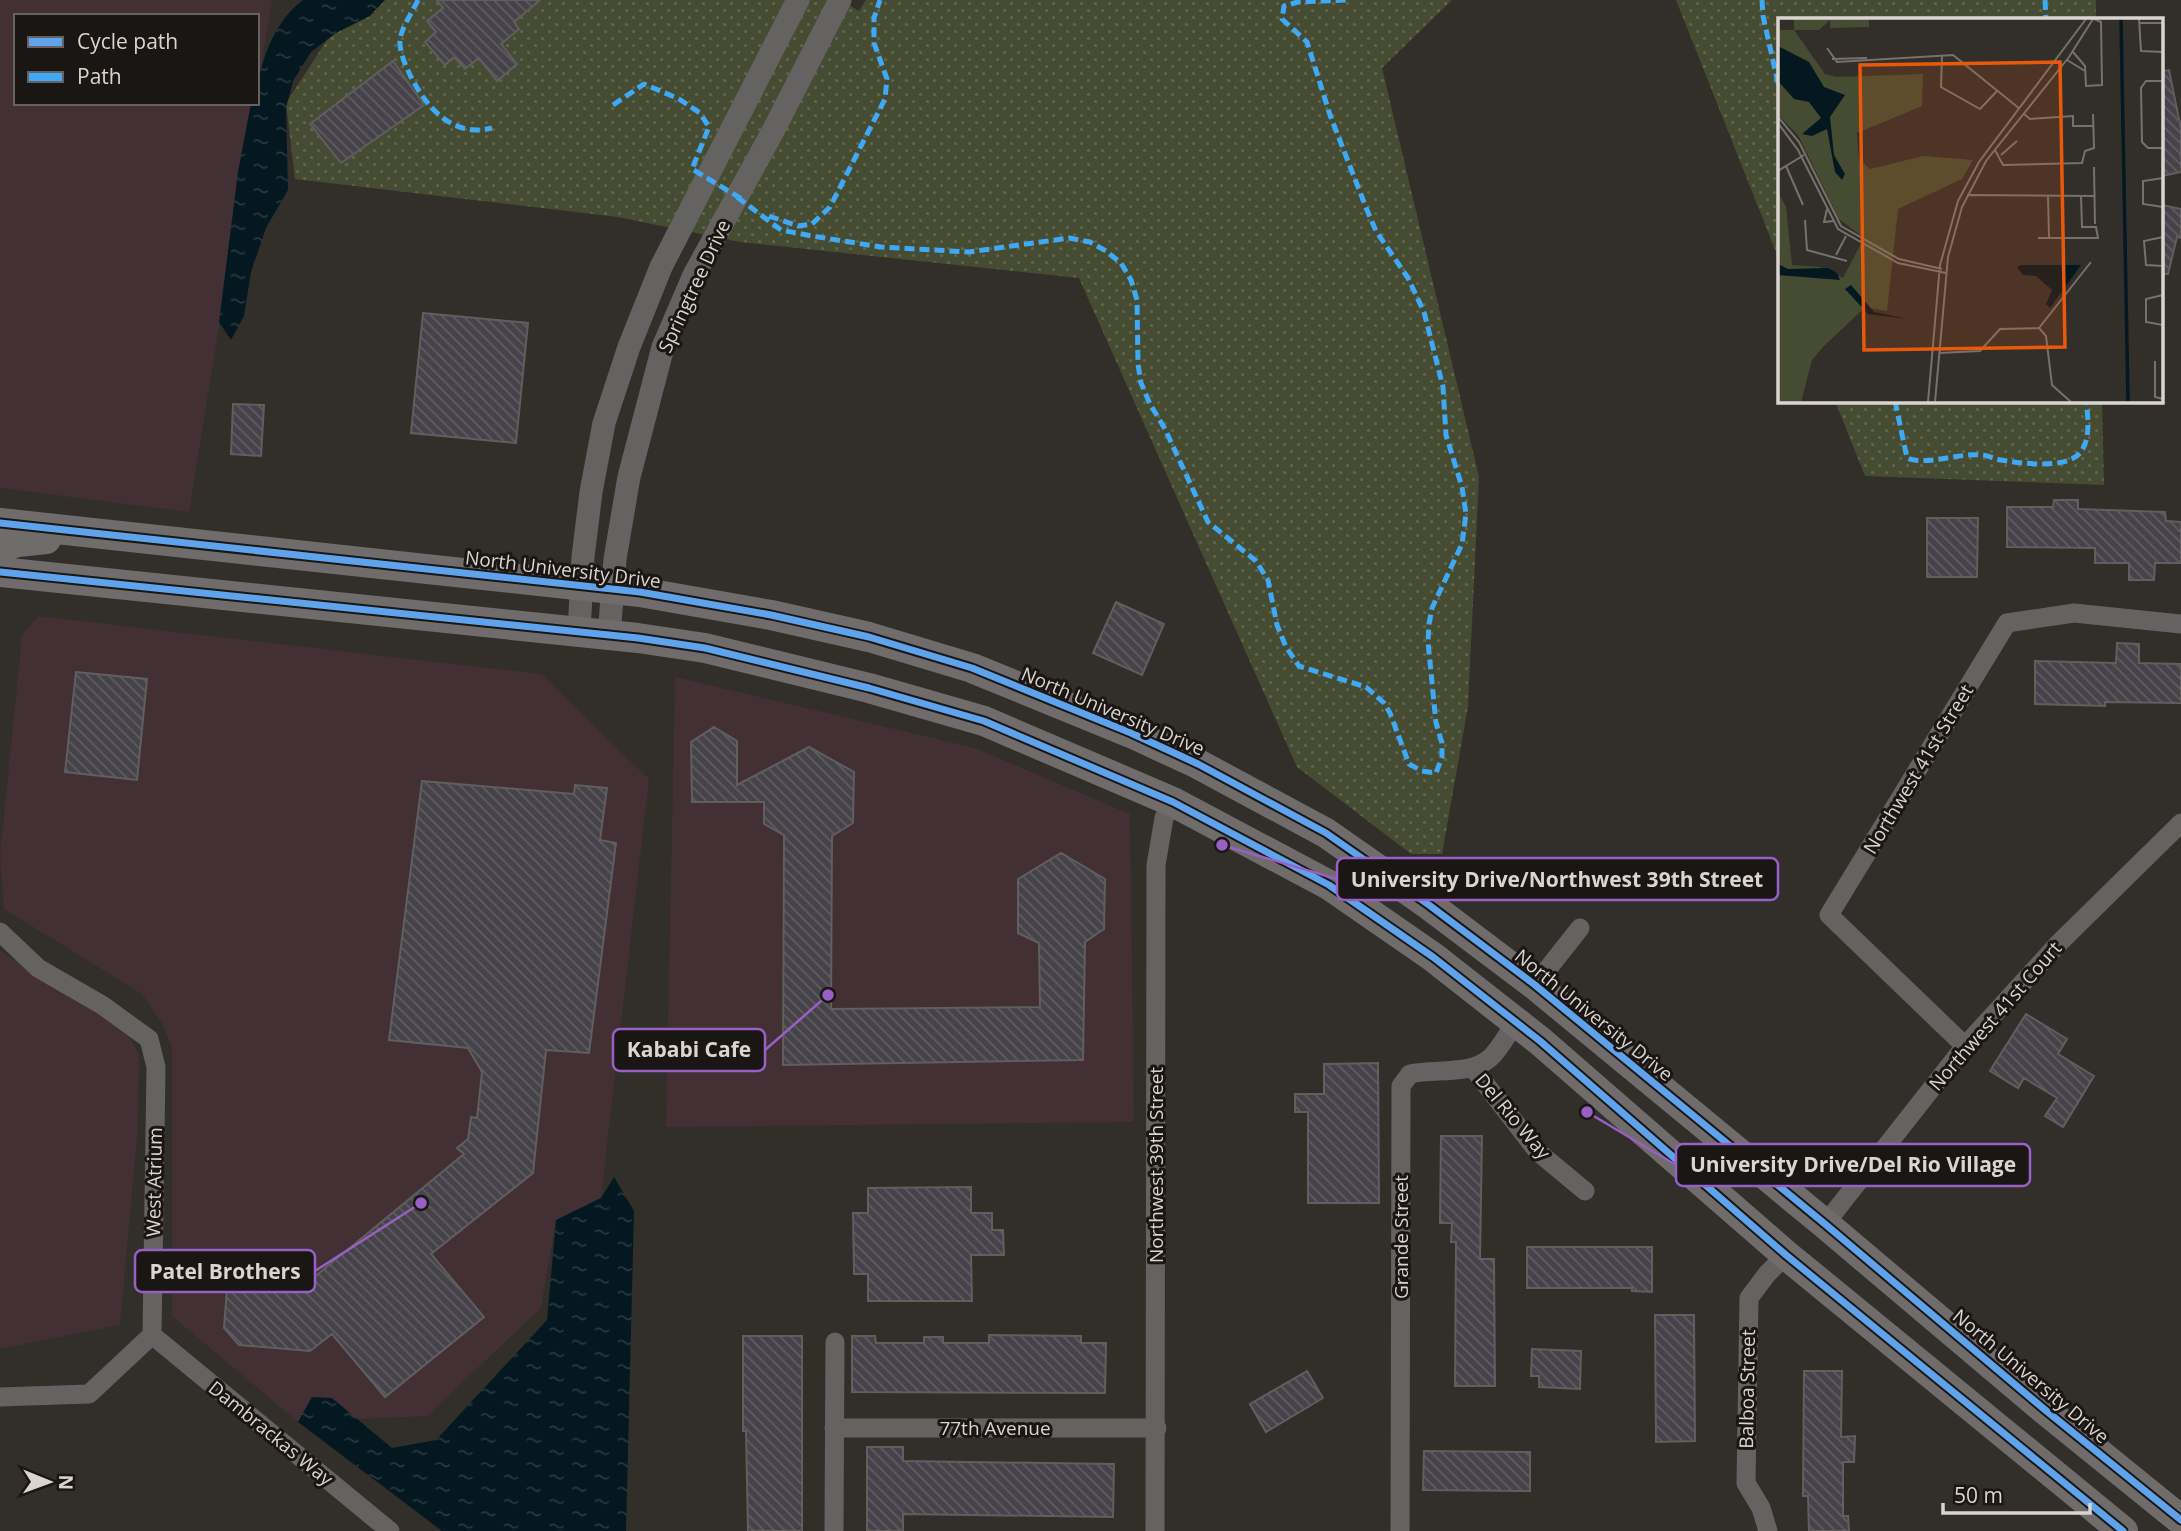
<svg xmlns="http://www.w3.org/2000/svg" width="2181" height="1531" viewBox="0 0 2181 1531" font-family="'Open Sans',sans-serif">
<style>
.commercial{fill:#423034}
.grass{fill:url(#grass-dots)}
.water{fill:url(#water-ripples)}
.building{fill:url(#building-back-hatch);stroke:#605e5e;stroke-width:2}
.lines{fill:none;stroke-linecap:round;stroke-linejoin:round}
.minor{stroke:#656361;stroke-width:19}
.tertiary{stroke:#656361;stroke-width:23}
.primary{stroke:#6f6c6b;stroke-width:30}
.quiet{stroke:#3fa9f5;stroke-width:5;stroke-dasharray:10 5;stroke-linecap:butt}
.cycleway-casing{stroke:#1a1613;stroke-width:11}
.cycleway{stroke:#60a3ed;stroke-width:7}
.labels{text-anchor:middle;stroke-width:6;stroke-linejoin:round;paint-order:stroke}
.street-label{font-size:19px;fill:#dbd5d1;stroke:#1a1613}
.inset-river{fill:none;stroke:#041820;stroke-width:3.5}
.inset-road{fill:none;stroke:#76716d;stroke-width:2}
.view{fill:#e8590c;fill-opacity:0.15;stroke:#e8590c;stroke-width:3.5}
.inset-edge{fill:none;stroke:#dbd5d1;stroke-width:3.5}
.leader{fill:none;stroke:#985fc4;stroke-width:2.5}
.callout-dot{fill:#985fc4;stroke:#1a1613;stroke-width:2.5}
.callout{fill:#1a1613;stroke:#985fc4;stroke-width:2.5}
.callout-label{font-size:21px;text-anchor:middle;font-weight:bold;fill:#dbd5d1}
</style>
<defs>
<pattern id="grass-dots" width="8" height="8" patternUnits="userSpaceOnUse" patternTransform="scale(1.75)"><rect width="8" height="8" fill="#464c32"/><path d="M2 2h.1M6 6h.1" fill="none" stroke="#60654f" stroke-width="1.8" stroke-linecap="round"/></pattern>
<pattern id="water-ripples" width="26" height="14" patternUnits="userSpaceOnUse" patternTransform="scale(1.75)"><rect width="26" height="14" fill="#041820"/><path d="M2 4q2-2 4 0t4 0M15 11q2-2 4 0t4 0" fill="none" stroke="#28393f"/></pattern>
<pattern id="building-back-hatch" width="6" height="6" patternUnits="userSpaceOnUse" patternTransform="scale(1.75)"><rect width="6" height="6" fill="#454349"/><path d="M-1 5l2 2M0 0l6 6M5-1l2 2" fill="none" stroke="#5f5d62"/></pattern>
</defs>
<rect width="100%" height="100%" fill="#322e2a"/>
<path class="commercial" d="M 0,0 L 272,0 L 257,90 L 257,16 L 16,16 L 16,103 L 255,103 L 189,512 L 0,488 Z
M 38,616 L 541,674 L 649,779 L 601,1198 L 556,1220 L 541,1308 L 427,1416 L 298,1422 L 172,1316 L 172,1048 L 163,1025 L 142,994 L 4,909 L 0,855 L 22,635 Z
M 675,677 L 975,748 L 1130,814 L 1134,1122 L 666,1127 Z
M 0,951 L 127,1032 L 139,1055 L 138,1127 L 120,1325 L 0,1349 Z"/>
<path class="grass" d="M 309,0 L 840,0 L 859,11 L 866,0 L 1452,0 L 1382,68 L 1479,477 L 1468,706 L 1442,854 L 1411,854 L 1297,767 L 1079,278 L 740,242 L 618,217 L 295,179 L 286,103 L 327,40 Z
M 1676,0 L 2096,0 L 2096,19 L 1780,19 L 1780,262 Z
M 1835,401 L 2102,401 L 2104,485 L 1865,476 Z"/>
<path class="water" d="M 303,0 L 385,0 L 370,16 L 336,33 L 311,52 L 293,81 L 286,108 L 288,190 L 266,228 L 251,272 L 244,316 L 231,340 L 219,322 L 238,172 L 251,103 L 257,103 C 257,67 273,22 303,0 Z
M 614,1177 L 634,1211 L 626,1531 L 442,1531 L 298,1422 L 312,1397 L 332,1398 L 392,1448 L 436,1440 L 547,1320 L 556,1220 L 601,1198 Z"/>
<path class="building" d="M 437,0 L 540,0 L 514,22 L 519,29 L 501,44 L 517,64 L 497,81 L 479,58 L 465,69 L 454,57 L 445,65 L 425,42 L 436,32 L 427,21 L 443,8 Z
M 393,61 L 424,105 L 341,163 L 310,124 Z
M 2169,70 L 2181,129 L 2181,172 L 2162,176 L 2162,71 Z
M 2162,205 L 2181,209 L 2181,238 L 2177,237 L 2168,274 L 2162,274 Z
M 423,313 L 528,323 L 516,443 L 411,433 Z
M 233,404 L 264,405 L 261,456 L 231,454 Z
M 2054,500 L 2078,500 L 2078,509 L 2165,512 L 2166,521 L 2181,522 L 2181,563 L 2155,563 L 2154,580 L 2129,580 L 2129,563 L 2095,563 L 2095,548 L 2007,547 L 2007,507 L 2053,507 Z
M 1927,518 L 1978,518 L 1977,577 L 1927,577 Z
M 1116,602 L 1164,624 L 1142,675 L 1093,653 Z
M 2117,643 L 2139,644 L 2139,663 L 2181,664 L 2181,703 L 2105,702 L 2105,706 L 2035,704 L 2035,661 L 2116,663 Z
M 76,672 L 147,679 L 137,780 L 65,772 Z
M 714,727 L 737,741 L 737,785 L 809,747 L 854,772 L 853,823 L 832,836 L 831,1009 L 1040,1007 L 1039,943 L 1018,933 L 1018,879 L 1061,853 L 1105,879 L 1104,929 L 1085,942 L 1083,1060 L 783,1065 L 784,835 L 764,824 L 764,802 L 692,802 L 691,742 Z
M 422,781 L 574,794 L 575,785 L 607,788 L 600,840 L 616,843 L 589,1053 L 546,1050 L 533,1173 L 431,1254 L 484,1317 L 385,1397 L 332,1334 L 310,1351 L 239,1345 L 224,1328 L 227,1288 L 236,1283 L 301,1288 L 464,1154 L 457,1148 L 468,1139 L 471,1117 L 477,1118 L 482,1072 L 468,1048 L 389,1040 Z
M 2026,1014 L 2067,1039 L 2058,1054 L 2094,1076 L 2063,1127 L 2045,1116 L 2057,1098 L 2024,1078 L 2018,1088 L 1990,1071 Z
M 1378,1063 L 1379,1203 L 1308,1203 L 1308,1112 L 1295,1112 L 1295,1094 L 1324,1094 L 1324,1064 Z
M 1441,1136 L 1482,1136 L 1480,1259 L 1494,1259 L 1495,1386 L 1455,1386 L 1456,1242 L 1451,1242 L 1452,1223 L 1440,1223 Z
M 971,1187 L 971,1213 L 992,1213 L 992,1230 L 1003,1230 L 1004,1255 L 971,1255 L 972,1301 L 868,1301 L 868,1274 L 854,1274 L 853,1213 L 868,1213 L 868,1188 Z
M 1527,1247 L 1652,1247 L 1652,1292 L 1632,1291 L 1632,1288 L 1527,1288 Z
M 1655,1315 L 1694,1315 L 1695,1441 L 1656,1442 Z
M 989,1335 L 1081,1336 L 1081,1343 L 1106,1343 L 1105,1393 L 852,1392 L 852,1336 L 875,1336 L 876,1343 L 924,1343 L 924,1337 L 943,1337 L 943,1343 L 989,1343 Z
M 743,1336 L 802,1336 L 802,1531 L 748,1531 L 746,1431 L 743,1431 Z
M 1532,1349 L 1581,1351 L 1580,1389 L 1539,1387 L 1539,1376 L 1531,1376 Z
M 1307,1371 L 1323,1398 L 1266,1432 L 1250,1404 Z
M 1804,1371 L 1842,1371 L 1841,1437 L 1855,1436 L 1854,1462 L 1843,1462 L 1843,1516 L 1848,1516 L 1849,1531 L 1809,1531 L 1808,1496 L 1803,1496 Z
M 867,1447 L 903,1447 L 903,1461 L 1114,1464 L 1113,1517 L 903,1514 L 903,1531 L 867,1531 Z
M 1424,1451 L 1530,1452 L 1530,1491 L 1423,1490 Z"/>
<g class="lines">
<path class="minor" d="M 0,932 L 38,968 L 102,1005 L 149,1039 L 156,1067 L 152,1335 L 89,1394 L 0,1397
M 1535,985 L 1580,928
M 1965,1046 L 1829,915 L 2007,623 L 2074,613 L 2181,624
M 1473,1068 L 1538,1152 L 1585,1191
M 1825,1224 L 1965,1046 L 2058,944 L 2181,823
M 152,1335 L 390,1531
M 834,1428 L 1157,1428
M 834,1531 L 835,1342
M 1155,1531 L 1156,865 L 1164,818 L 1173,802
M 1400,1531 L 1401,1086 L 1410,1074 C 1435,1068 1469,1076 1490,1058 C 1500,1049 1508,1033 1516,1022
M 1768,1531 L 1761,1508 L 1746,1483 L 1749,1298 L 1767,1274 L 1786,1255"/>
<path class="tertiary" d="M 579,632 L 583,557 L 591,492 L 604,423 L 629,347 L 661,267 L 798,0
M 609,636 L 615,559 L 629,477 L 663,347 L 694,275 L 772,133 L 840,0"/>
<path class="primary" d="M 0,523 L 640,592 L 771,615 L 869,637 L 972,668 L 1131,733 L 1198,764 L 1326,833 L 1429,905 L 1535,985 L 1825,1224 L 2044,1409 L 2181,1520
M 0,547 L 18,542 L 46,539
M 0,572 L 638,638 L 705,648 L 869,688 L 984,721 L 1173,802 L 1329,885 L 1433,957 L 1540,1041 L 1786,1255 L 2123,1531"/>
<path class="quiet" d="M 418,0 C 413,11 401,28 400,40 C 399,52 406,66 411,77 C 427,108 453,138 492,128
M 1762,0 L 1763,16 L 1780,92
M 2045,0 L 2046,19
M 613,105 L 644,84 L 679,99 L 700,113 L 709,127 L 692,169 L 745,201
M 737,197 L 781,230 L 812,236 L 881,247 L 969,252 L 1069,238 L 1090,242 L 1106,251 L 1121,263 L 1131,280 L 1137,300 L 1138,364 L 1141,383 L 1150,404 L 1165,429 L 1208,522 L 1256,561 L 1268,580 L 1277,625 L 1286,647 L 1299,666 L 1366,687 L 1384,703 L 1390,713 L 1409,764 L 1422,771 L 1436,773 L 1442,757 L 1442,743 L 1436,723 L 1428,642 L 1429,624 L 1432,608 L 1462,544 L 1466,514 L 1462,487 L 1446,435 L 1443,387 L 1424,312 L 1408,278 L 1376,231 L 1367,210 L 1330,115 L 1307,42 L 1282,19 L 1284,6 L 1298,2 L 1347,0
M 769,216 L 798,226 L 812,224 L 830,207 L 885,99 L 887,79 L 874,43 L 874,18 L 880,0
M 1895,401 L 1907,458 C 1926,466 1957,453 1981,455 C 1988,455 1994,459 2001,460 C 2020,463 2065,470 2080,453 C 2091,440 2088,416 2086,401"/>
<defs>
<path id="cycleway" d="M 0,523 L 640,592 L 771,615 L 869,637 L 972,668 L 1131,733 L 1198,764 L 1326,833 L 1429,905 L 1535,985 L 1825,1224 L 2044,1409 L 2181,1520
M 0,572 L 638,638 L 705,648 L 869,688 L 984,721 L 1173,802 L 1329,885 L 1433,957 L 1540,1041 L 1786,1255 L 2123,1531"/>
</defs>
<use href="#cycleway" class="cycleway-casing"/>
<use href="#cycleway" class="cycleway"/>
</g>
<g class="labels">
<g class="street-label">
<text transform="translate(694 286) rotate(-65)" y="7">Springtree Drive</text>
<text transform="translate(563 569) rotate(7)" y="7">North University Drive</text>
<text transform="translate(1113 711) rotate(23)" y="7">North University Drive</text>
<text transform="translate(1918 769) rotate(-59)" y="7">Northwest 41st Street</text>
<text transform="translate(1594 1015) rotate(39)" y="7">North University Drive</text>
<text transform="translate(1995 1016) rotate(-49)" y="7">Northwest 41st Court</text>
<text transform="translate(1513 1116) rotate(50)" y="7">Del Rio Way</text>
<text transform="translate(1156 1165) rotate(-90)" y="7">Northwest 39th Street</text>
<text transform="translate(154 1182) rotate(-89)" y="7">West Atrium</text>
<text transform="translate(1401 1237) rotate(-90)" y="7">Grande Street</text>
<text transform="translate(2031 1376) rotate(40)" y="7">North University Drive</text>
<text transform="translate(1747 1389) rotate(-89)" y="7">Balboa Street</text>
<text x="995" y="1435">77th Avenue</text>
<text transform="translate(271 1433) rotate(39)" y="7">Dambrackas Way</text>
</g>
</g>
<g transform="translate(1778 18)">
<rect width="385" height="385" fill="#322e2a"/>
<path d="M 0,12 L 16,12 L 47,56 L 58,59 L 145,56 L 144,88 L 79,115 L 81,141 L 92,151 L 145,138 L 195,142 L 184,161 L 120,191 L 109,293 L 91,290 L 82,294 L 46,328 L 34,342 L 23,384 L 0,384 L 0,174 L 8,189 L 14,247 L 42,249 L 65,260 L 86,220 L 61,201 L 20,117 L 0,97 Z" fill="#464c32"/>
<path d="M 16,1 L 91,1 L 91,9 L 52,10 L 52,2 L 41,12 L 16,12 Z" fill="#464c32"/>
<path d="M 0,28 L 31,44 L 46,69 L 67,77 L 52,99 L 56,137 L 67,156 L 64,162 L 57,154 L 49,111 L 34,118 L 24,116 L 43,100 L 31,84 L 16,81 L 0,63 ZM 0,246 L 10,251 L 50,250 L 59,255 L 62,262 L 0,257 ZM 243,247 L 303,247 L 272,290 L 268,286 L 274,272 L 258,258 L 245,257 L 239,249 ZM 73,267 L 96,294 L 130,301 L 90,296 L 67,271 Z" fill="#041820"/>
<path class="inset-river" d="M 343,1 L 350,384"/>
<path class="inset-road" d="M 361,1 L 363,33 L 385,34M 361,5 L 385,5M 49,30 L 59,44 L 175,37 L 242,91M 295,34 L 307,48 L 308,68 L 324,67 L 323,4 L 316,1M 164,38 L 163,69 L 202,91 L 219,73M 54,41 L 89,40M 289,42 L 307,53M 385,63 L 368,63 L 363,70 L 364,124 L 370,130 L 385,130M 246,96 L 252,101 L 295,98 L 295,108 L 315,108M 0,99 L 21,124 L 63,208 L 121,241 L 164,251M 0,105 L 20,132 L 60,211 L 120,245 L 168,255M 217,132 L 225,147 L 304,145 L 307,133 L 316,130 L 315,96M 223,137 L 239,123M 8,148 L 25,187M 316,149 L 317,206M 0,153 L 26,137M 385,160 L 365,163 L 365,186 L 385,189M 189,177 L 317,178M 270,178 L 271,220M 49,191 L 46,204 L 55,203M 27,202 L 29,232 L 69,243M 385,219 L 366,223 L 368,247 L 385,248M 260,220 L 320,220 L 318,209 L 304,209 L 303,178M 58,237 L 68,218M 385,277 L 368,281 L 368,304 L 385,307M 261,310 L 313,244M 161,335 L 202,333 L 222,311 L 261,310 L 268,318 L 274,367 L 293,384M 377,343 L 377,379 L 385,381M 150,384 L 162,247 L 180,183 L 201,144 L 308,1M 157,384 L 170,239 L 184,189 L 208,143 L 291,39 L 315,1"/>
<path class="view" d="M 282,44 L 287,329 L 86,332 L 82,47 Z"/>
<rect width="385" height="385" class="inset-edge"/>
</g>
<path class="leader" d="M1222 845L1337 879M828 995L765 1050M1587 1112L1676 1165M421 1203L315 1271"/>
<g class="callout-dot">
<circle cx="1222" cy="845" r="7"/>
<circle cx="828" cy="995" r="7"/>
<circle cx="1587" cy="1112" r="7"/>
<circle cx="421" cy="1203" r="7"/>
</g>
<g class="callout">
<rect x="1337" y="858" width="441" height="42" rx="7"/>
<rect x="613" y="1029" width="152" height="42" rx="7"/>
<rect x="1676" y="1144" width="354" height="42" rx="7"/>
<rect x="135" y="1250" width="180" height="42" rx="7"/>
</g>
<g class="callout-label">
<text x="1557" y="887">University Drive/Northwest 39th Street</text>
<text x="689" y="1057">Kababi Cafe</text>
<text x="1853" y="1172">University Drive/Del Rio Village</text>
<text x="225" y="1279">Patel Brothers</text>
</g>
<rect x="14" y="14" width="245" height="91" fill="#1a1613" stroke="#67625f" stroke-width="2"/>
<rect x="28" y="37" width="35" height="10" fill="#60a3ed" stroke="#67625f" stroke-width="2"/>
<text x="77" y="49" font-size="21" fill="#dbd5d1">Cycle path</text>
<rect x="28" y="72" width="35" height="10" fill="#3fa9f5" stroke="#67625f" stroke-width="2"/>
<text x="77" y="84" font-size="21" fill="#dbd5d1">Path</text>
<g transform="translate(49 1482) rotate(91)" stroke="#1a1613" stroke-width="5" paint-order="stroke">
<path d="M0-5L12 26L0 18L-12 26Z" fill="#dbd5d1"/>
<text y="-10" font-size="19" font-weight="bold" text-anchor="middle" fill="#dbd5d1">N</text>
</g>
<path d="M1943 1503v10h147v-10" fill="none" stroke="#dbd5d1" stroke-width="3.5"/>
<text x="1954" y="1503" font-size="21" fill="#dbd5d1" stroke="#1a1613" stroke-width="5" paint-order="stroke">50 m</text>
</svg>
